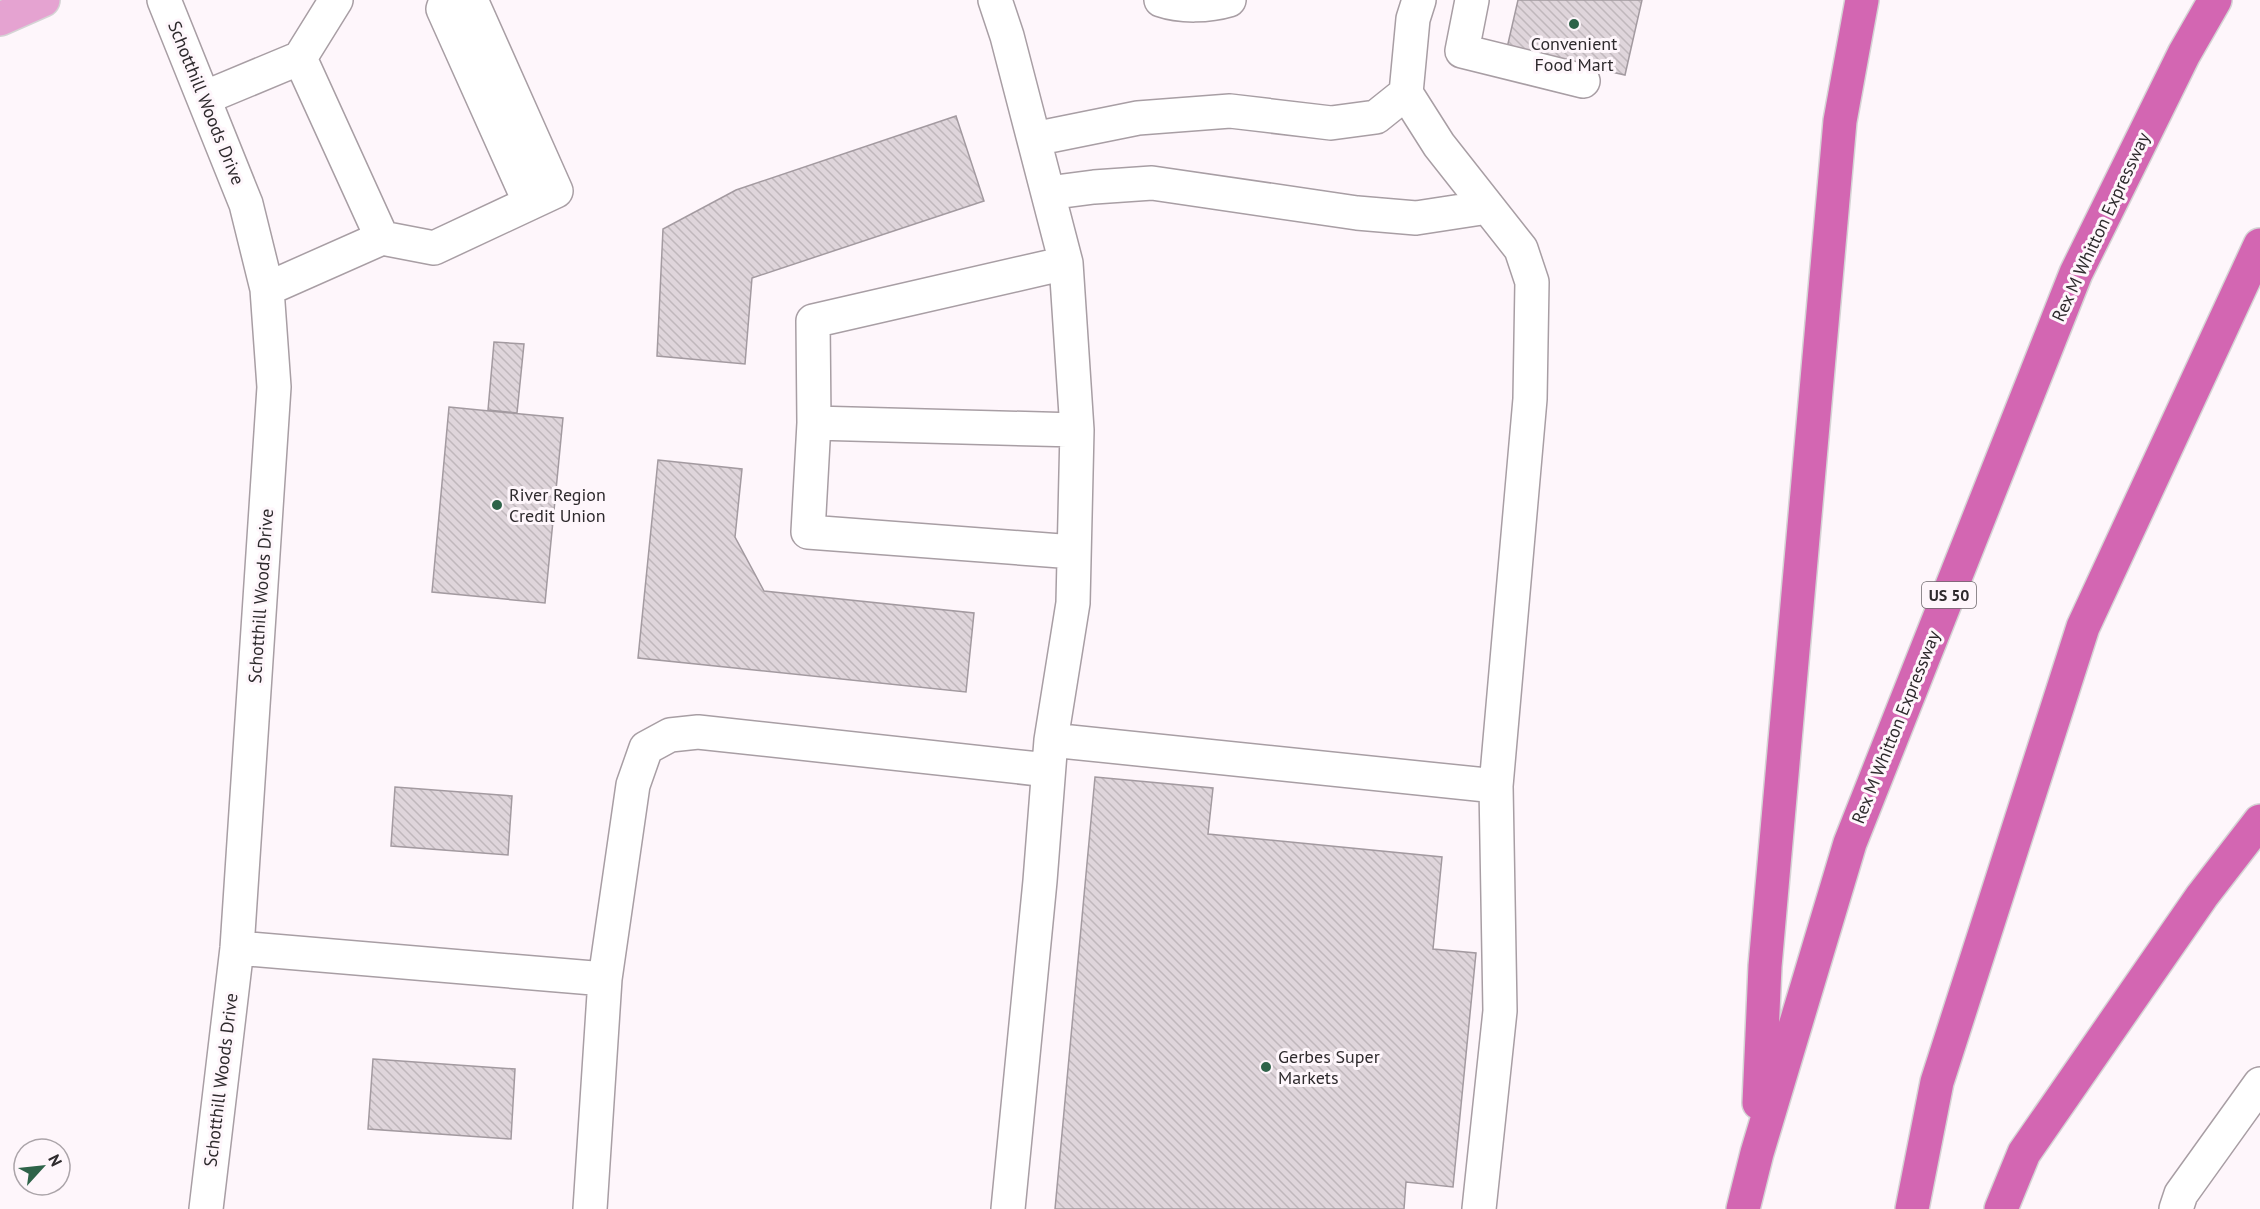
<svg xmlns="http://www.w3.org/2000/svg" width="2260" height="1209" viewBox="0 0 2260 1209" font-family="'PT Sans',sans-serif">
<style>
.building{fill:url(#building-back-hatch);stroke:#a39aa0;stroke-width:1.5}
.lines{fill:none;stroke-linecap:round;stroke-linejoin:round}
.minor-casing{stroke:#a89ea4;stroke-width:36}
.major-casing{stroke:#d5d4d5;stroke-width:36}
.highway-casing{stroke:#d5d4d5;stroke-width:36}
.minor{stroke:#fff;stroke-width:33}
.major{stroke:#e5a3d1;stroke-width:33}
.highway{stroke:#d366b2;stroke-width:33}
.poi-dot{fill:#2e6349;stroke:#fef6fb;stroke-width:2}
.labels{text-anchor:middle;stroke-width:6;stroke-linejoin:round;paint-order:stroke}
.shield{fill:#fef6fb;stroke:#6c676b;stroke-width:1.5}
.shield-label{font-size:16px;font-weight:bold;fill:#2e2a2d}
.poi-label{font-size:18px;fill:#2e2a2d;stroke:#fef6fb;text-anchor:start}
.street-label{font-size:18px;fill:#2e2a2d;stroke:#fef6fb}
</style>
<defs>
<pattern id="building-back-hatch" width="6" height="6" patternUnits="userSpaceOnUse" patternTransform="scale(1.5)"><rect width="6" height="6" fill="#dfd5db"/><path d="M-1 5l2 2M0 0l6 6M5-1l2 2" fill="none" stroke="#c0b7bc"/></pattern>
</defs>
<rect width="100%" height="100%" fill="#fef6fb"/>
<path class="building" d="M 1518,0 L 1642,0 L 1625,75 L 1507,48 Z
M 956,116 L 984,201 L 752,278 L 745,364 L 657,356 L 663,229 L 736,190 Z
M 494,342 L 524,344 L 517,413 L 488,410 Z
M 449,407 L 563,418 L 545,603 L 432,592 Z
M 658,460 L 742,469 L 735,537 L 764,591 L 974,613 L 966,692 L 638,658 Z
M 1095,777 L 1213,788 L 1208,834 L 1442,857 L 1433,949 L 1476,953 L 1453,1187 L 1406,1182 L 1404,1209 L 1055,1209 Z
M 395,787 L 512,796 L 508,855 L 391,846 Z
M 373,1059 L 515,1069 L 511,1139 L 368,1129 Z"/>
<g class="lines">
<defs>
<path id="minor" d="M 164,0 L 246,204 L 267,289 L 274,387 L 237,948 L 206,1209
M 446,0 L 443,9 L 530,203
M 995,0 L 1007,36 L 1066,263 L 1077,430 L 1073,603 L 1051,740 L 1040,881 L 1008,1209
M 1161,0 C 1181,7 1209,6 1229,0
M 1419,0 L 1413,19 L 1406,93 L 1439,145 L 1521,249 L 1532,282 L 1530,399 L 1496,786
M 1472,0 L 1462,51 L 1583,81
M 300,58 L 382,238
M 204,98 L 300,58 L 336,0
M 1034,139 L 1138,118 L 1230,111 L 1331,123 L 1376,117 L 1406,93
M 1048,193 L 1094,187 L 1152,183 L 1357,213 L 1416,218 L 1488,207
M 267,289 L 382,238 L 434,248 L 556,191 L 471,0
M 814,423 L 813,321 L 1066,263
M 1074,552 L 808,532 L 814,423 L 1077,430
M 1051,740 L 1496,786 L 1500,1011 L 1479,1209
M 237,948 L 605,979
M 590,1209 L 605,979 L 633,785 L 646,748 L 670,735 L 698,732 L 1048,770
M 2176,1209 L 2181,1194 L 2260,1084"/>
<path id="major" d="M 0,19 L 43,0"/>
<path id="highway" d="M 1759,1103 L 1765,966 L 1840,121 L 1862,0
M 1743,1209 L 1757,1153 L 1850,843 L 2076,273 L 2184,54 L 2215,0
M 1912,1209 L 1937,1082 L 2083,627 L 2260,245
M 2001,1209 L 2024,1153 L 2202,896 L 2260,821"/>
</defs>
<use href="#minor" class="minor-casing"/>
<use href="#major" class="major-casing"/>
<use href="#highway" class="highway-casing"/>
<use href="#minor" class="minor"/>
<use href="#major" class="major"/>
<use href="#highway" class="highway"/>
</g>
<g class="poi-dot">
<circle cx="1574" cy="24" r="6"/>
<circle cx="497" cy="505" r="6"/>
<circle cx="1266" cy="1067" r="6"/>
</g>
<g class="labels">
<rect class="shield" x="1922" y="582" width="54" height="26" rx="4.5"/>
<g class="shield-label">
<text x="1949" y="601">US 50</text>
</g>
<g class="poi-label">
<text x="1574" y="50" text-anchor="middle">Convenient<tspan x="1574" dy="21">Food Mart</tspan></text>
<text x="509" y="501">River Region<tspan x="509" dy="21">Credit Union</tspan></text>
<text x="1278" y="1063">Gerbes Super<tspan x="1278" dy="21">Markets</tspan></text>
</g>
<g class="street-label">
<text transform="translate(206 103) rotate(68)" y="6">Schotthill Woods Drive</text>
<text transform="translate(2101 227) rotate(-65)" y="6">Rex M Whitton Expressway</text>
<text transform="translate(261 596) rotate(-86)" y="6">Schotthill Woods Drive</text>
<text transform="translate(1896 727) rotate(-68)" y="6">Rex M Whitton Expressway</text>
<text transform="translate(221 1080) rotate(-83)" y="6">Schotthill Woods Drive</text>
</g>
</g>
<g transform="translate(42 1167) rotate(63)"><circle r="28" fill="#fef6fb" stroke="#aba4a9" stroke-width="1.5"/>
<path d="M0-4.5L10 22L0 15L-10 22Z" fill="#2e6349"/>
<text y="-9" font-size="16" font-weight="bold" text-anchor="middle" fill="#2e2a2d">N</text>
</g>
</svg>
